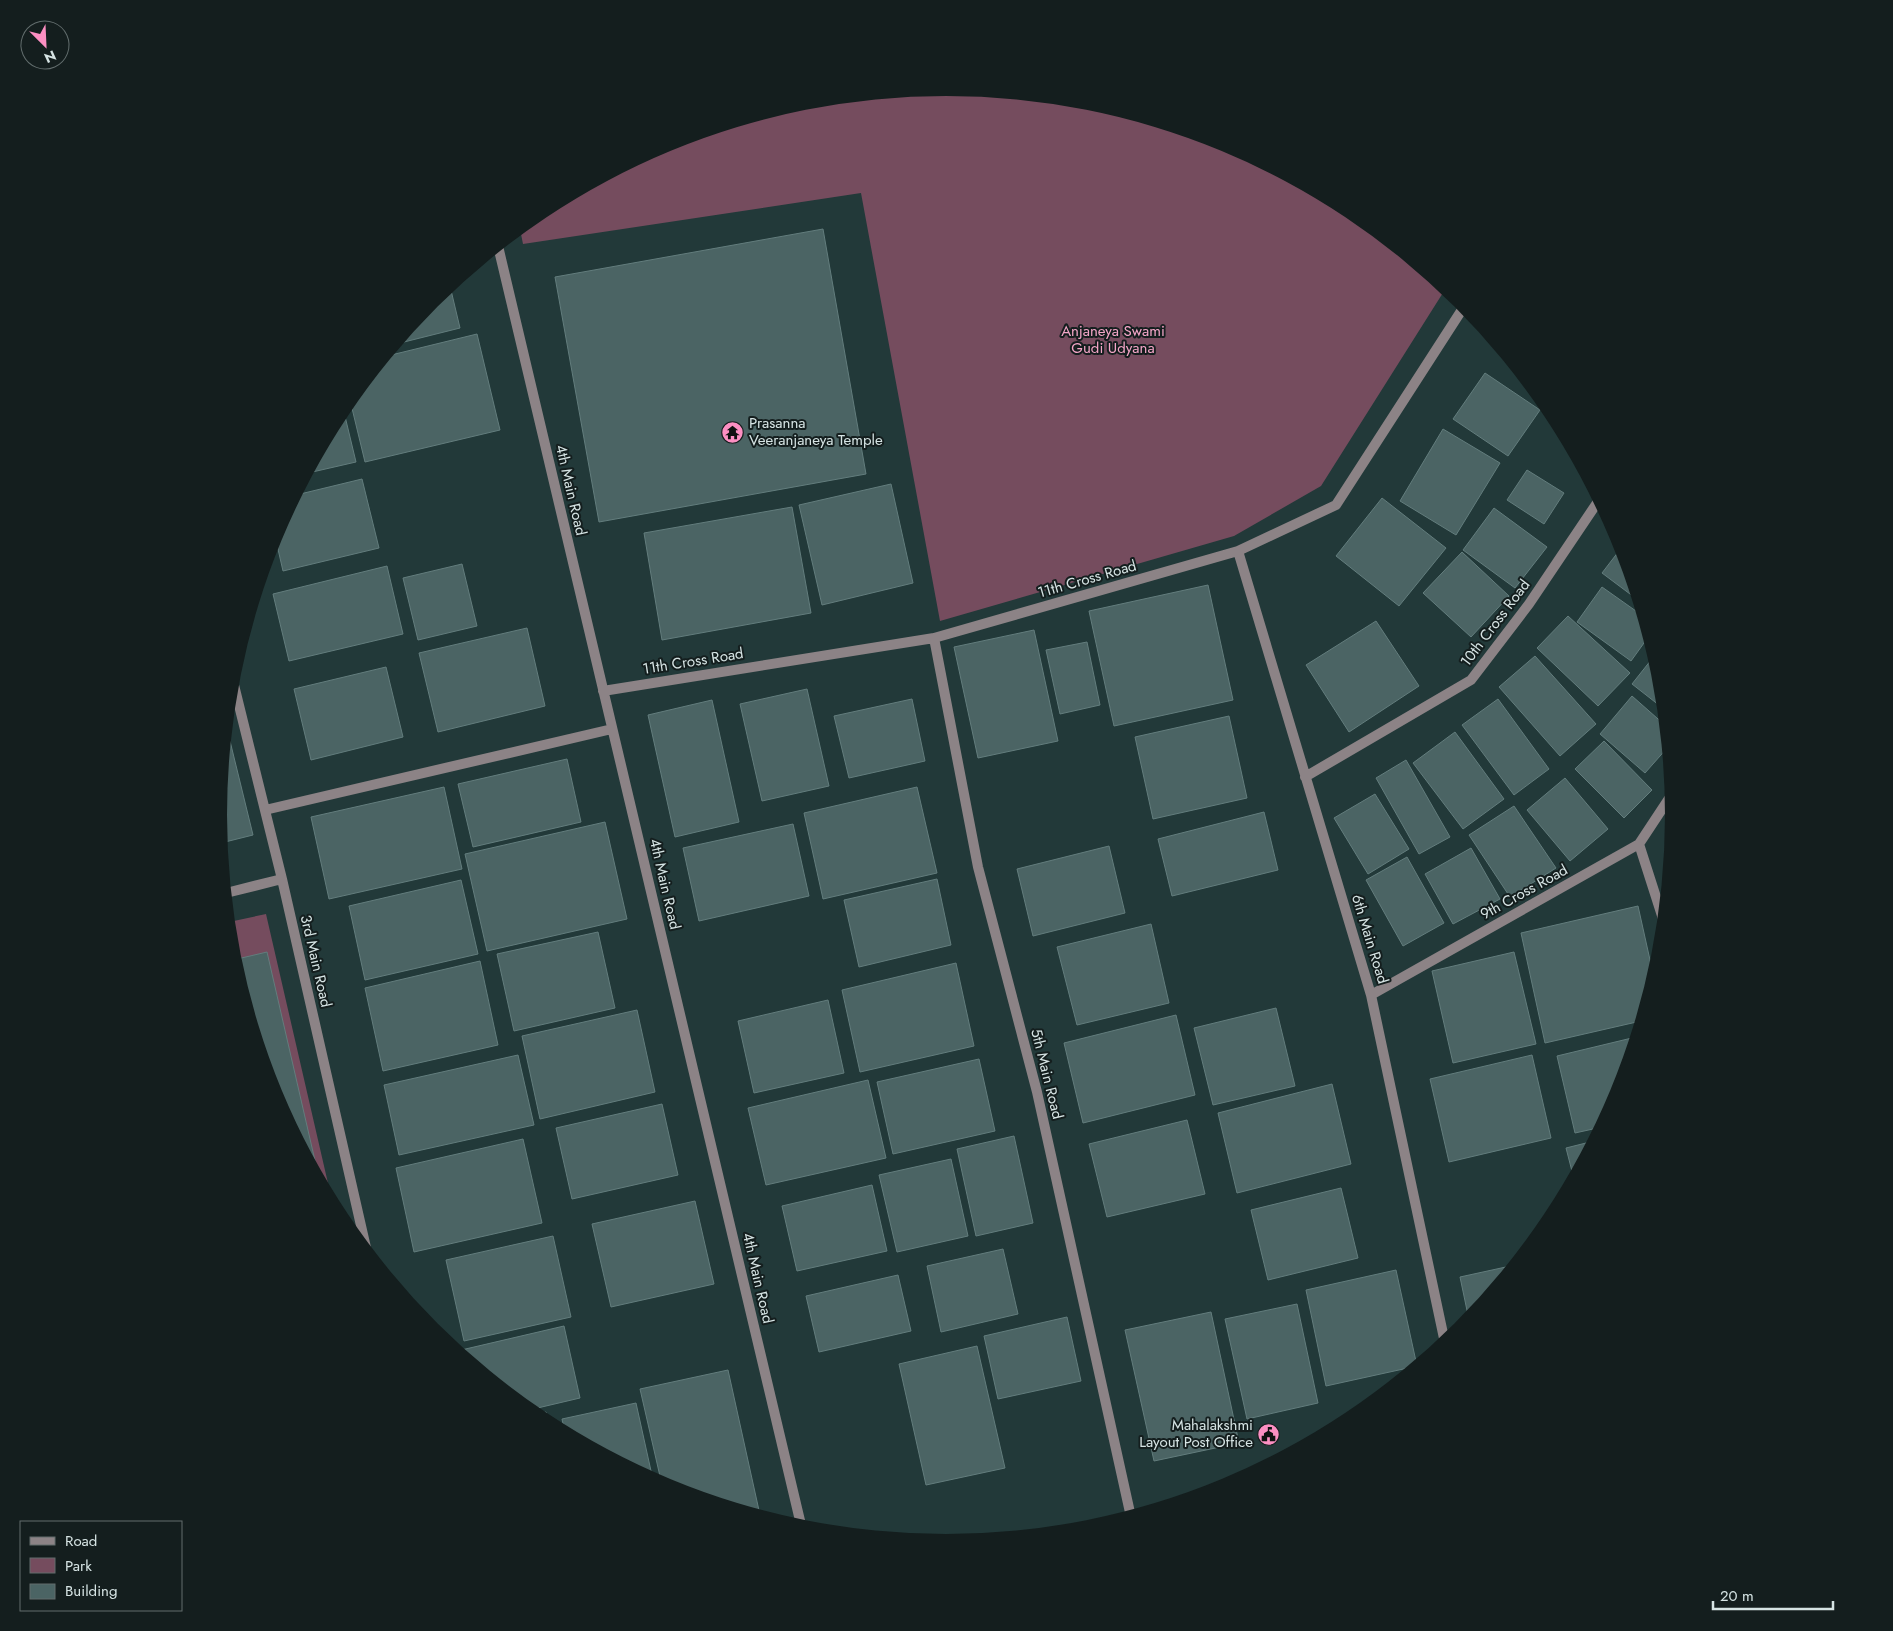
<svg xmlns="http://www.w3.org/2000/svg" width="1893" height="1631" viewBox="0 0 1893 1631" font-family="Jost,sans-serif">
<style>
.green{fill:#754c5e}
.building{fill:#4b6464;stroke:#637d7d}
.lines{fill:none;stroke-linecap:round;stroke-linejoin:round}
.street{stroke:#8c8386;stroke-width:10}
.labels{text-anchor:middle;stroke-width:4;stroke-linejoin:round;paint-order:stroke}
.park-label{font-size:15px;fill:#f4a6c8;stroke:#141e1e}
.poi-label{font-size:15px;fill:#d6e4e4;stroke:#141e1e;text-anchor:start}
.street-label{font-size:15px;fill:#d6e4e4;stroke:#141e1e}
</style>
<rect width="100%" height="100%" fill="#223939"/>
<path class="green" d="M 947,88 L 1089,102 L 1225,143 L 1351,210 L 1446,288 L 1321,486 L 1234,536 L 940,621 L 861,193 L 523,244 L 520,229 L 542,210 L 668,143 L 805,101 Z
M 266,914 L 333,1205 L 274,1094 L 232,957 L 229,922 Z"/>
<path class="building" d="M 823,229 L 866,474 L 599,522 L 555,277 Z
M 450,286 L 460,328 L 396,344 L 432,301 Z
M 477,334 L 500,430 L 365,462 L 350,400 L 387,356 Z
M 1485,373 L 1540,410 L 1508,456 L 1453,419 Z
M 343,408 L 356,462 L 308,473 L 341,411 Z
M 1443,429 L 1500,463 L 1456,535 L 1400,501 Z
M 1527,470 L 1564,493 L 1544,524 L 1507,500 Z
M 362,479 L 379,548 L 283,571 L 275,536 L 296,495 Z
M 891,484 L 913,583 L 822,605 L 799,505 Z
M 1382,498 L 1446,548 L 1399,606 L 1336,556 Z
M 792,507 L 811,613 L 662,640 L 644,533 Z
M 1494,508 L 1547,547 L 1515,588 L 1463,550 Z
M 1622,547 L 1638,600 L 1602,573 Z
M 1462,552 L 1509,596 L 1471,637 L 1423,593 Z
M 462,564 L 477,626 L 418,640 L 403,578 Z
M 387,566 L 403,634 L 289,661 L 273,594 Z
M 1208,585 L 1233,700 L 1114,726 L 1089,611 Z
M 1602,587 L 1643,616 L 1649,636 L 1631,661 L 1577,622 Z
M 1568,616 L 1630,673 L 1598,706 L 1537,648 Z
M 1376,621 L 1419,686 L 1349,732 L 1306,665 Z
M 527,628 L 545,706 L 438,732 L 419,653 Z
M 1034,630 L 1058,741 L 978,758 L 954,647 Z
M 1087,642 L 1100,705 L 1060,714 L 1046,650 Z
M 1655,655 L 1661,674 L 1664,709 L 1632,684 Z
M 1535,656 L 1596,724 L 1560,756 L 1499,687 Z
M 386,667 L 403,737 L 311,760 L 294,689 Z
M 807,689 L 829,786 L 762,801 L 740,704 Z
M 1632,696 L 1666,726 L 1668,747 L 1645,773 L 1600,734 Z
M 912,699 L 925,761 L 849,778 L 834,716 Z
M 1498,699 L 1549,769 L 1514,795 L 1462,725 Z
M 712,700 L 739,822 L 675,837 L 648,715 Z
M 1229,716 L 1247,798 L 1153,819 L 1135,737 Z
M 1455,732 L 1504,799 L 1463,829 L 1413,763 Z
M 230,741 L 253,835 L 221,843 L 219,815 L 226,743 Z
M 1604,741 L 1652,790 L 1624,818 L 1575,769 Z
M 567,759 L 581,822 L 473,847 L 458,784 Z
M 1406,760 L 1450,837 L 1419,854 L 1376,778 Z
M 1565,778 L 1608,829 L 1570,861 L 1527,810 Z
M 444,787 L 462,869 L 329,899 L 311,817 Z
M 917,787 L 937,873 L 823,899 L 804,813 Z
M 1375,794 L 1409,849 L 1368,874 L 1334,818 Z
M 1514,806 L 1556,868 L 1510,897 L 1469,835 Z
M 1264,812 L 1278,870 L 1172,896 L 1158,839 Z
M 605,822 L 627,919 L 487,951 L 465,854 Z
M 793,824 L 809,896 L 699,921 L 683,848 Z
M 1673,833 L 1670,857 L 1666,843 Z
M 1109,846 L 1125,913 L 1033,936 L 1017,869 Z
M 1471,848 L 1500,899 L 1453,924 L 1425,874 Z
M 1407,857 L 1444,923 L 1403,946 L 1366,880 Z
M 937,879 L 951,945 L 859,967 L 844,900 Z
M 461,880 L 478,954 L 365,980 L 349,906 Z
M 1638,906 L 1654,978 L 1641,1021 L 1545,1043 L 1521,933 Z
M 1151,924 L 1169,1003 L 1077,1025 L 1057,947 Z
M 598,932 L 615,1008 L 514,1031 L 497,954 Z
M 267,952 L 319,1178 L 274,1094 L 233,960 Z
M 1514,952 L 1536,1044 L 1453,1063 L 1432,971 Z
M 480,961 L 498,1045 L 383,1071 L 365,988 Z
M 956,963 L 974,1046 L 860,1072 L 842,990 Z
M 828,1000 L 844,1073 L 754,1093 L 738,1021 Z
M 1276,1008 L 1295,1086 L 1213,1105 L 1194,1028 Z
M 637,1010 L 655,1092 L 540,1119 L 522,1036 Z
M 1176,1015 L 1195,1095 L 1083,1123 L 1064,1043 Z
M 1636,1037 L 1619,1094 L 1602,1127 L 1575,1133 L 1557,1056 Z
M 518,1055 L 534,1125 L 399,1155 L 384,1085 Z
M 1532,1055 L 1551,1138 L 1449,1162 L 1430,1079 Z
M 979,1059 L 995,1131 L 893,1154 L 877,1082 Z
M 868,1080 L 886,1158 L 766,1185 L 748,1108 Z
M 1332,1084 L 1351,1164 L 1237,1193 L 1218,1113 Z
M 662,1104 L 678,1175 L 572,1199 L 556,1128 Z
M 1187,1120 L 1205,1194 L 1107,1217 L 1089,1144 Z
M 1014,1136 L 1033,1223 L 976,1236 L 957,1149 Z
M 523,1139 L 542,1223 L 414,1252 L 396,1168 Z
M 1594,1141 L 1574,1179 L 1566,1148 Z
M 951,1159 L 968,1236 L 897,1252 L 879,1175 Z
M 872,1185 L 887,1251 L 797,1271 L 782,1206 Z
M 1341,1188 L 1358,1258 L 1268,1280 L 1251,1210 Z
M 695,1201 L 714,1284 L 611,1307 L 592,1224 Z
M 553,1236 L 571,1317 L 464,1341 L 446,1260 Z
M 1003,1249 L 1018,1314 L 941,1332 L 927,1266 Z
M 1515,1265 L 1469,1320 L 1460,1277 Z
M 1396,1270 L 1417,1366 L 1326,1386 L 1306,1290 Z
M 898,1275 L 911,1331 L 819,1352 L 806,1296 Z
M 1297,1304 L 1318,1403 L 1247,1419 L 1225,1319 Z
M 1211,1312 L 1239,1443 L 1154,1461 L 1125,1330 Z
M 1067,1317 L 1081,1381 L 998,1399 L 984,1336 Z
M 564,1326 L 580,1398 L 529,1410 L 457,1351 Z
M 977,1346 L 1005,1468 L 926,1485 L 899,1364 Z
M 728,1370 L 760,1515 L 758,1515 L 662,1485 L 640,1389 Z
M 636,1403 L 653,1480 L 565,1433 L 562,1419 Z
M 546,1412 L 549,1425 L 535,1415 Z"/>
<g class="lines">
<path class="street" d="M 498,246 L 802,1529
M 1238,551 L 1371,995 L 1445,1343
M 934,638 L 978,867 L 1037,1092 L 1131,1517
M 232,677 L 282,879 L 367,1252
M 603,691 L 934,638 L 1238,551 L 1336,505 L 1465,305
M 1305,777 L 1471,680 L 1529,604 L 1599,500
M 265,810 L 612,729
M 1639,844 L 1664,922
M 226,893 L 282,879
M 1371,995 L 1639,844 L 1672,794"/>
</g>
<defs>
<symbol id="temple-disc" viewBox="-11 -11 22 22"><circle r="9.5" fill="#fc8fc2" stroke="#141e1e"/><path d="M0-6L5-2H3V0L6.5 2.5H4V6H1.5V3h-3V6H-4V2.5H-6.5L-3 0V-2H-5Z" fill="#111"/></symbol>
<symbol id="civic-disc" viewBox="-11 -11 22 22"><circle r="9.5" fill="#fc8fc2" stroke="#141e1e"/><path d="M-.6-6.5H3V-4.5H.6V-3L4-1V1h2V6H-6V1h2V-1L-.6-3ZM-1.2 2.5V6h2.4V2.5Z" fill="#111"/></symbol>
</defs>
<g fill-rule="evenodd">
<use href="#temple-disc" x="720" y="420" width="25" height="25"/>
<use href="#civic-disc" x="1256" y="1422" width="25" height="25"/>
</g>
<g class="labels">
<g class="park-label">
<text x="1113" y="336">Anjaneya Swami<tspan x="1113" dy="17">Gudi Udyana</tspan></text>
</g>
<g class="poi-label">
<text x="749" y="428">Prasanna<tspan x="749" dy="17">Veeranjaneya Temple</tspan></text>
<text x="1253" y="1430" text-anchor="end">Mahalakshmi<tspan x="1253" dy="17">Layout Post Office</tspan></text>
</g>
<g class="street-label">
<text transform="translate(571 490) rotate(77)" y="5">4th Main Road</text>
<text transform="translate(1087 579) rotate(-16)" y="5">11th Cross Road</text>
<text transform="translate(1495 623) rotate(-53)" y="5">10th Cross Road</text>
<text transform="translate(693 661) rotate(-9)" y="5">11th Cross Road</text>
<text transform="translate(665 884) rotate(77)" y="5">4th Main Road</text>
<text transform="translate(1524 892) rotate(-29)" y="5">9th Cross Road</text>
<text transform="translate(1370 939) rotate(73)" y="5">6th Main Road</text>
<text transform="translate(316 961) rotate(77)" y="5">3rd Main Road</text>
<text transform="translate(1047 1074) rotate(76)" y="5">5th Main Road</text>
<text transform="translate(758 1278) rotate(77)" y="5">4th Main Road</text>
</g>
</g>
<path d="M0 0H1893V1631H0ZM227 815a719 719 0 1 1 1438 0a719 719 0 1 1-1438 0Z" fill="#141e1e" fill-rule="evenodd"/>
<rect x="20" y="1521" width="162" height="90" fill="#141e1e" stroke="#626d6d"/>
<rect x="30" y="1537" width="25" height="8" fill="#8c8386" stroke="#626d6d"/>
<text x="65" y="1546" font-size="15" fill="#d6e4e4">Road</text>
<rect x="30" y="1558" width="25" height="15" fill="#754c5e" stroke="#626d6d"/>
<text x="65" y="1571" font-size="15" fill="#d6e4e4">Park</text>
<rect x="30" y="1584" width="25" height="15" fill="#4b6464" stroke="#626d6d"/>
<text x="65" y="1596" font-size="15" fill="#d6e4e4">Building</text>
<g transform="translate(45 45) rotate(156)"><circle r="24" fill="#141e1e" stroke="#626d6d"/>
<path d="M0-4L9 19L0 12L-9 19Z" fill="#fc8fc2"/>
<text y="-8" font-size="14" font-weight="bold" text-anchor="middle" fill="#d6e4e4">N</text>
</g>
<path d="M1713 1601v8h120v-8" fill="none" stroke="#d6e4e4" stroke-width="2.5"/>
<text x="1720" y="1601" font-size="15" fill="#d6e4e4" stroke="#141e1e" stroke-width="4" paint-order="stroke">20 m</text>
</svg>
